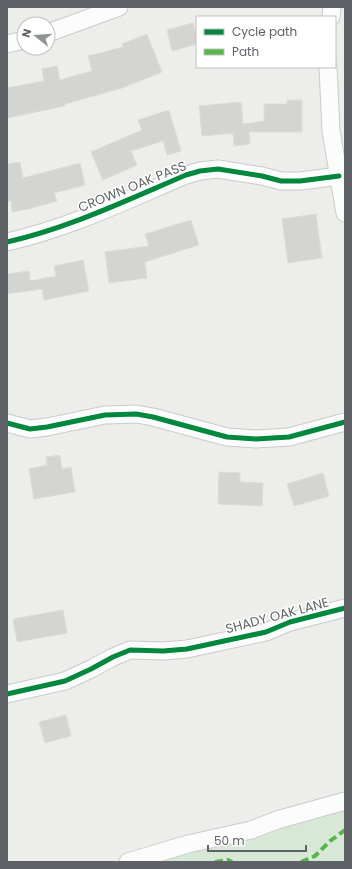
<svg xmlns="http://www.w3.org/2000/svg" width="352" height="869" viewBox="0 0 352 869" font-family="Poppins,sans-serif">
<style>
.green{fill:#d7e9d6}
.building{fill:#d4d4d2;stroke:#dcdcd8}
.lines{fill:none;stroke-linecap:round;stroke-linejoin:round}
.minor-casing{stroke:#cacbca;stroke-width:19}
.minor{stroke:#fcfcfc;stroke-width:17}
.quiet{stroke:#58b549;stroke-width:4;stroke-dasharray:8 4;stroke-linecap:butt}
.cycleway-casing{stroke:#fff;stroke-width:8}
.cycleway{stroke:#00873e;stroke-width:5}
.labels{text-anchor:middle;stroke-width:3;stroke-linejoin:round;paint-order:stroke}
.street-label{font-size:13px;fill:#5e6166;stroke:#fff}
</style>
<rect width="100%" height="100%" fill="#edede9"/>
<path class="green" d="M 345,801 L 345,862 L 128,862 Z"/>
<path class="building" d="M 193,23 L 197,39 L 197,44 L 172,51 L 167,30 Z
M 147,34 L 162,72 L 122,88 L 65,104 L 65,106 L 7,118 L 7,88 L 44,81 L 42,69 L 57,66 L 60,80 L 92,71 L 88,56 L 123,47 L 122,44 Z
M 287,100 L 302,100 L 302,132 L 249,132 L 250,144 L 234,146 L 233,133 L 202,136 L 199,106 L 241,102 L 243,124 L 264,121 L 264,104 L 287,104 Z
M 169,110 L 181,151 L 167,155 L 163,141 L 131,151 L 137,165 L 103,180 L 91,152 L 142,130 L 138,120 Z
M 20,162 L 23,178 L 80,163 L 85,185 L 54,193 L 57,201 L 28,209 L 12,212 L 11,201 L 7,202 L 7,164 Z
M 316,214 L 322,258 L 288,263 L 282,219 Z
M 191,220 L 199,245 L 145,262 L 147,278 L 109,283 L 105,252 L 149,246 L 145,234 Z
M 83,260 L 89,291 L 44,300 L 42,289 L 7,294 L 7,274 L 29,271 L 30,281 L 56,276 L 54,266 Z
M 60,455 L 62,469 L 71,467 L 75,492 L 34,499 L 29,469 L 47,465 L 46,457 Z
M 219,472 L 240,473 L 240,482 L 263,483 L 262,506 L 218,504 Z
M 323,473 L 329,496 L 294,506 L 287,484 Z
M 63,610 L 67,633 L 17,642 L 13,619 Z
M 66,715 L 71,736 L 45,743 L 39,722 Z"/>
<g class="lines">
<defs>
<path id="minor" d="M 331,17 L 332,7
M 48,33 L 119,7
M 7,44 L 24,40
M 328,67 L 331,131 L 345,213
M 7,242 C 69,228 127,200 186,175 L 200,171 L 218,169 L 262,176 L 281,181 L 300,181 L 339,176
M 7,423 L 30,429 L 47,427 L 105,415 L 136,414 L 153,417 L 227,437 L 256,439 L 289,437 L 345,422
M 7,694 L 65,681 L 91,669 L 113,657 L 130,650 L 163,651 L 187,649 L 266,632 L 290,622 L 345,608
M 128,862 L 188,844 L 251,830 L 277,820 L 345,801"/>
</defs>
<use href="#minor" class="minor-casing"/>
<use href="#minor" class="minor"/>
<path class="quiet" d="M 215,862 L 228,860 L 232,862
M 301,862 L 315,856 L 330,841 L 345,830"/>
<defs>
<path id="cycleway" d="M 7,242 C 69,228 127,200 186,175 L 200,171 L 218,169 L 262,176 L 281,181 L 300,181 L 339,176
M 7,423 L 30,429 L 47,427 L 105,415 L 136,414 L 153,417 L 227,437 L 256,439 L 289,437 L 345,422
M 7,694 L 65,681 L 91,669 L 113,657 L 130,650 L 163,651 L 187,649 L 266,632 L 290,622 L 345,608"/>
</defs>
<use href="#cycleway" class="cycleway-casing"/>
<use href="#cycleway" class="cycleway"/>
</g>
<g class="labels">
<g class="street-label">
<text transform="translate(132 186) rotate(-22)" y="5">CROWN OAK PASS</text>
<text transform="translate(277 615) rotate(-15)" y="5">SHADY OAK LANE</text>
</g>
</g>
<rect width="352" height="869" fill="none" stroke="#5e6166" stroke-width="16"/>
<rect x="196" y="16" width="140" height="52" fill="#ffffff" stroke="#bfc0c2"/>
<rect x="204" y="29" width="20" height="6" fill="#00873e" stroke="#bfc0c2"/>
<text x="232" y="36" font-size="12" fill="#5e6166">Cycle path</text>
<rect x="204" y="49" width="20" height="6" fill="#58b549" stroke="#bfc0c2"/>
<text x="232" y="56" font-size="12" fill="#5e6166">Path</text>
<g transform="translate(36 36) rotate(287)"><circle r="19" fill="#ffffff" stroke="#bfc0c2"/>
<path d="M0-3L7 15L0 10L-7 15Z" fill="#909294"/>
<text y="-6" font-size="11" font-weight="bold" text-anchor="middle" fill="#5e6166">N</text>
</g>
<path d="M208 845v6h98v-6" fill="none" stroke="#5e6166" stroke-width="2"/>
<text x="214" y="845" font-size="12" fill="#5e6166" stroke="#ffffff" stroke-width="3" paint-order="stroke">50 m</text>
</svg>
